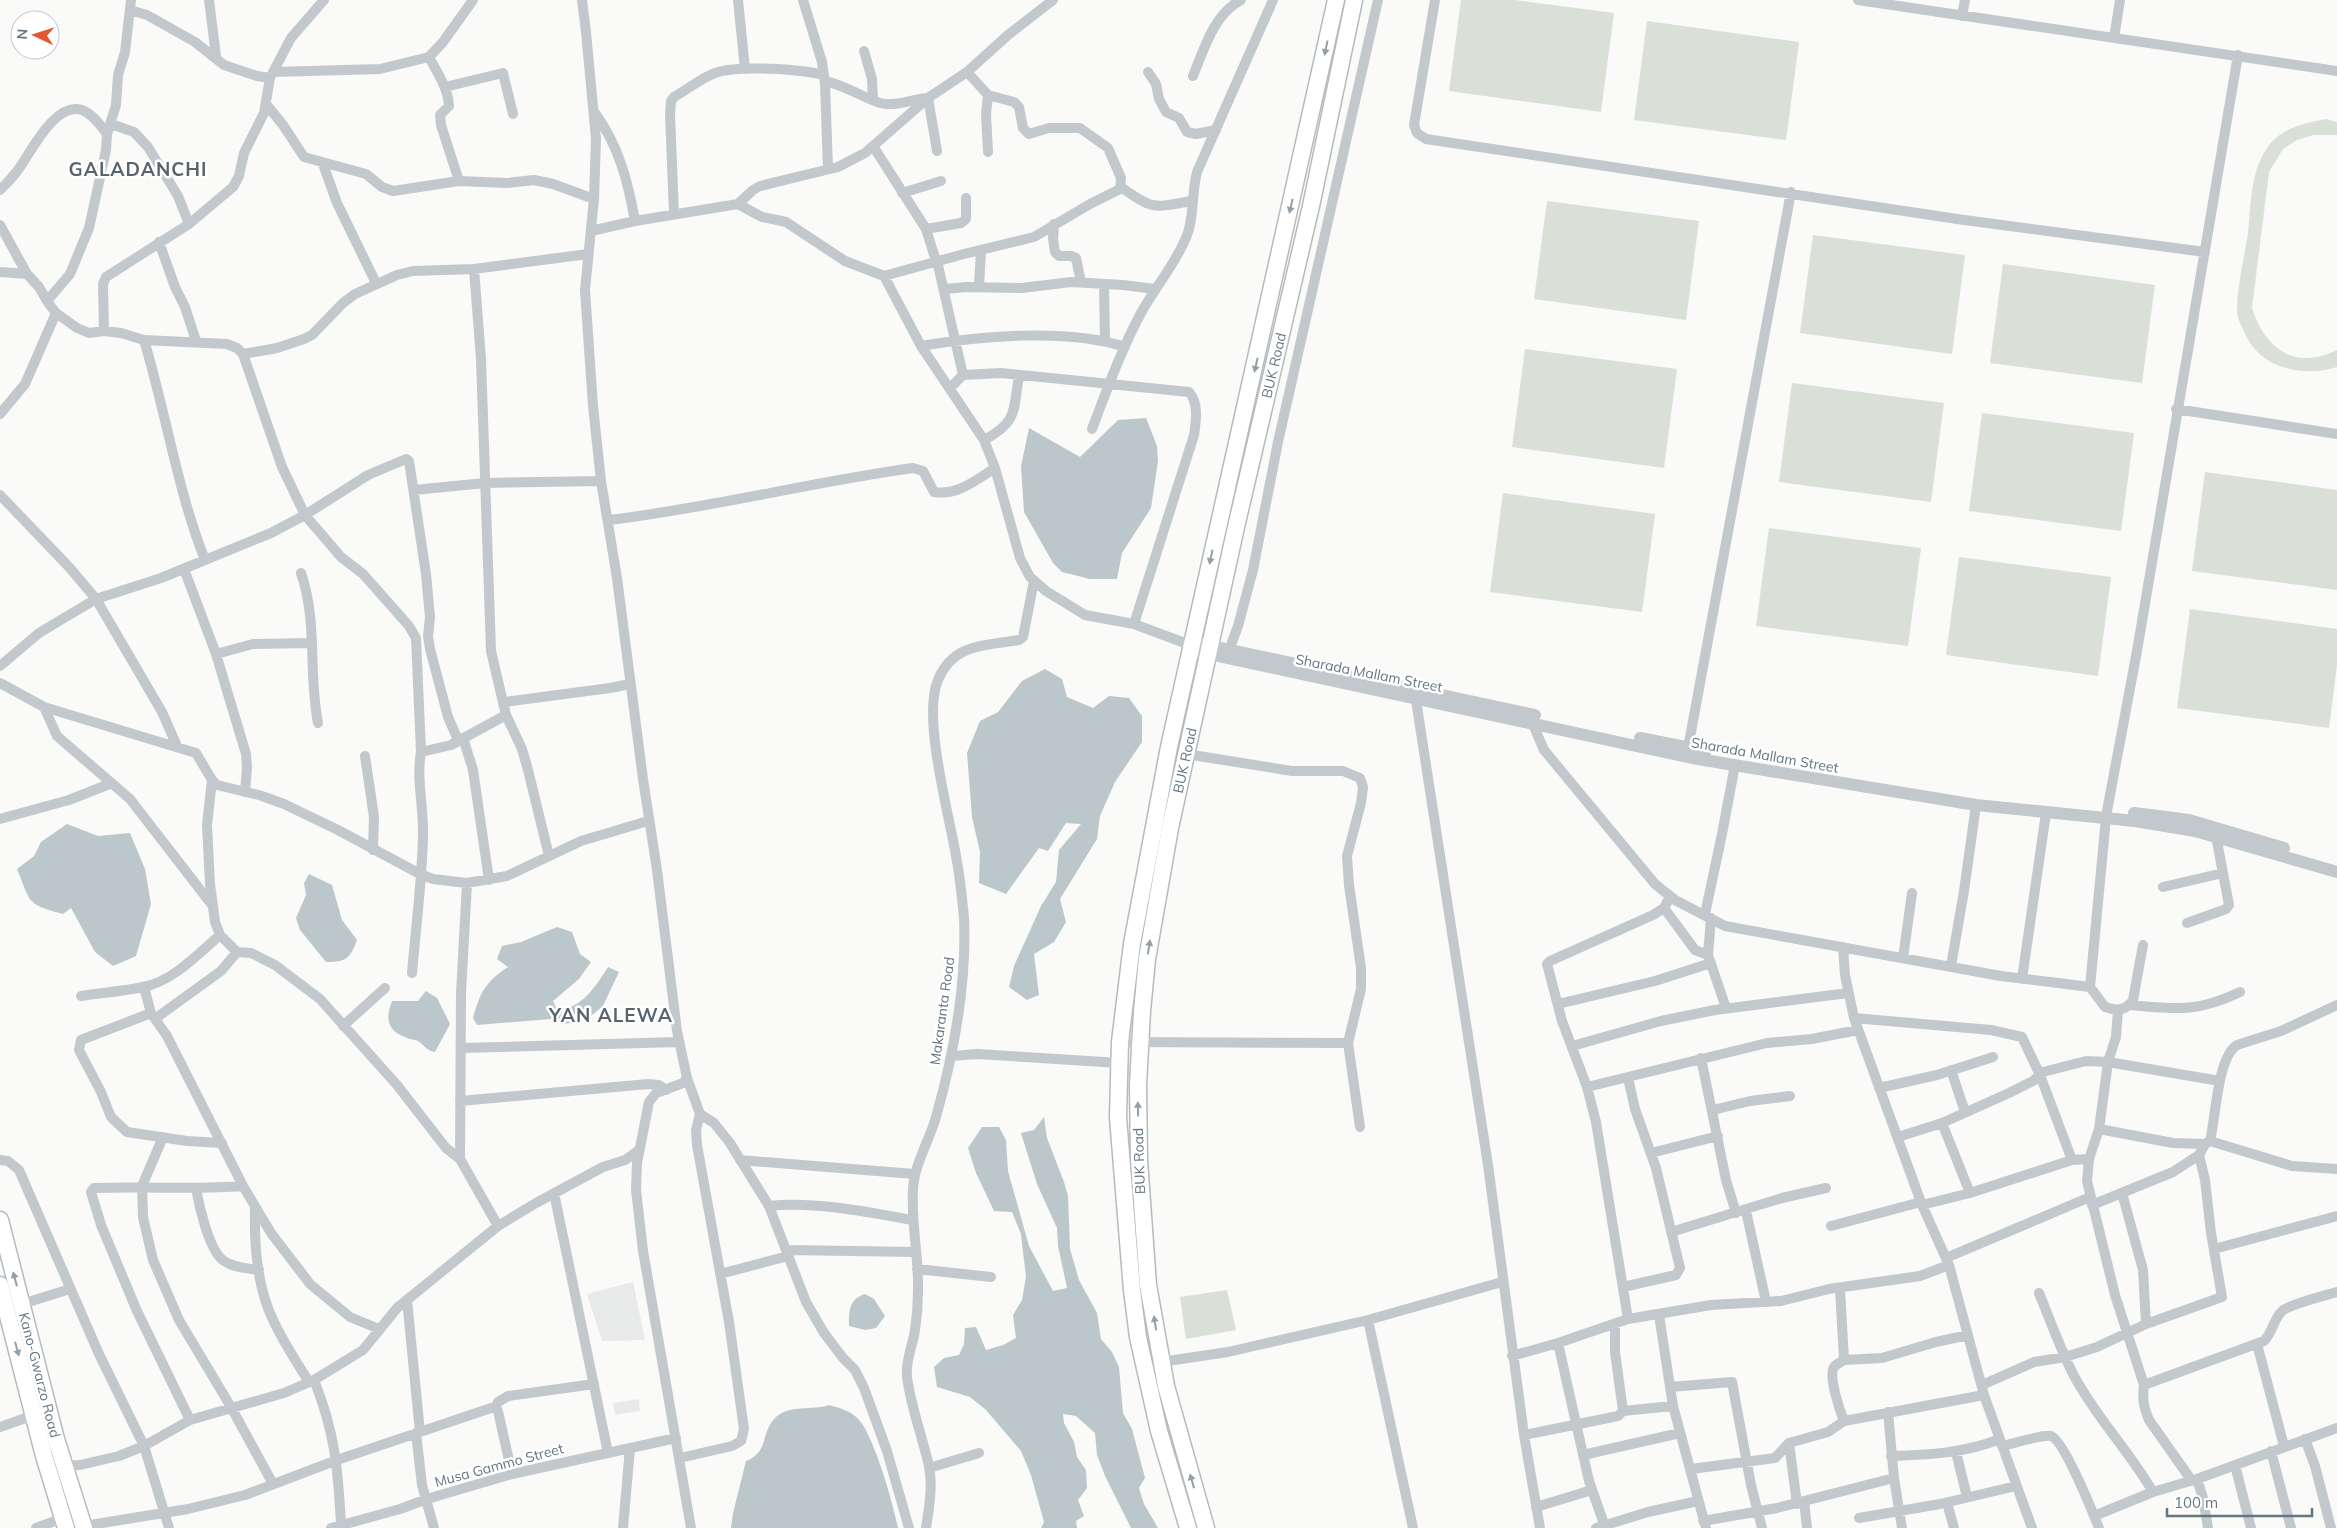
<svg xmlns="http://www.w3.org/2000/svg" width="2337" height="1528" viewBox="0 0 2337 1528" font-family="Mulish,sans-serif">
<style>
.built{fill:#e8e9e9}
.green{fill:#dadfd7}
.water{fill:#bbc7cb}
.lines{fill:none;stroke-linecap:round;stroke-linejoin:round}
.primary-casing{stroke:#b5babe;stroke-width:19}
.minor{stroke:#c3c8cc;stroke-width:10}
.tertiary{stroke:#c3c8cc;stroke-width:12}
.primary{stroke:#fff;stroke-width:16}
.oneway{fill:#939fa8}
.labels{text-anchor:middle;stroke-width:5;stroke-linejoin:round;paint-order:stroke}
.street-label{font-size:14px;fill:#657683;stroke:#fff}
.district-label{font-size:19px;font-weight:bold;letter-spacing:1px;fill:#57646e;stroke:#fff}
</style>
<rect width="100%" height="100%" fill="#fafaf8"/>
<path class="built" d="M 633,1282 L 645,1340 L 602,1341 L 587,1294 Z
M 639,1399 L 640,1411 L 615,1415 L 613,1403 Z"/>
<path class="green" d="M 1461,0 L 1515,0 L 1614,13 L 1601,112 L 1449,91 Z
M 1647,21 L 1799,42 L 1786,140 L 1634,120 Z
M 2326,119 L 2337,122 L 2337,135 L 2314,135 L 2297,140 L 2283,149 L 2269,172 L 2252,308 C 2265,349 2295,371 2337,350 L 2337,367 C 2302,378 2258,368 2244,331 C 2241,326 2238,319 2237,313 C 2237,287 2244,259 2248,233 C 2251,205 2250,173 2267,148 C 2281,128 2304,123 2326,119 Z
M 1547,201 L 1699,221 L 1686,320 L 1534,299 Z
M 1813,235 L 1965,255 L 1952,354 L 1800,333 Z
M 2003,264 L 2155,285 L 2142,383 L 1990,363 Z
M 1525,349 L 1677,369 L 1664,468 L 1512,447 Z
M 1792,383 L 1944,403 L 1931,502 L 1779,482 Z
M 1982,413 L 2134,433 L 2121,531 L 1969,511 Z
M 2205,472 L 2337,490 L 2337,590 L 2192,571 Z
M 1503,493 L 1655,514 L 1642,612 L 1490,592 Z
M 1769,528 L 1921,548 L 1908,646 L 1756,626 Z
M 1959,557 L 2111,577 L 2098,676 L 1946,655 Z
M 2190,609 L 2337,629 L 2337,665 L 2329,728 L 2177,708 Z
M 1227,1290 L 1236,1330 L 1186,1339 L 1180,1297 Z"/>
<path class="water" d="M 1146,418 L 1157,446 L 1158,461 L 1151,508 L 1122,553 L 1117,579 L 1090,579 L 1062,572 L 1053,563 L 1024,512 L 1021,466 L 1029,428 L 1080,457 L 1118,420 Z
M 1045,669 L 1062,679 L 1067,697 L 1093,708 L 1109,696 L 1129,698 L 1142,716 L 1142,742 L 1115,782 L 1100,816 L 1097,839 L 1060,899 L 1066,922 L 1054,942 L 1034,954 L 1039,995 L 1027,1000 L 1009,987 L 1014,966 L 1041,906 L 1056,882 L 1059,850 L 1081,824 L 1066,823 L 1048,851 L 1039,848 L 1006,894 L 979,883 L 980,852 L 972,817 L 967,753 L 980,721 L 998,712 L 1022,681 Z
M 67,824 L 98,836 L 130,833 L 145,869 L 151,904 L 136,956 L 113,966 L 95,952 L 71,908 L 63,914 C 26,904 31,903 17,869 L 34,856 L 41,842 Z
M 309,874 L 332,885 L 342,920 L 357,940 C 350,959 346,962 326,962 L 300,930 L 296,918 L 306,895 L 304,883 Z
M 557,927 L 572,932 L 580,954 L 591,962 L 579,979 L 553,1001 L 557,1010 C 583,1008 595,987 608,967 L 619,972 L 603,1006 L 586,1020 L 564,1024 L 551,1019 L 477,1025 L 473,1018 C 480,993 485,982 508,967 L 497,959 L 502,946 L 521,942 Z
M 426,991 L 437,998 L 450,1024 L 435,1052 C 426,1050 425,1046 418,1041 C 415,1039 410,1040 407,1038 C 387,1031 385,1019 392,1001 L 418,1001 Z
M 1044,1117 L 1047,1138 L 1064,1182 L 1068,1196 L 1070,1249 L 1079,1280 L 1097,1313 L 1101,1339 L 1112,1352 L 1119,1367 L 1123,1413 L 1132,1429 L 1145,1478 L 1139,1488 L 1144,1504 L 1158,1528 L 1131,1528 L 1105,1476 L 1097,1455 L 1095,1433 L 1076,1416 L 1063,1414 L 1064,1423 L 1074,1442 L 1077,1457 L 1086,1470 L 1087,1488 L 1078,1500 L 1084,1516 L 1076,1521 L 1077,1528 L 1041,1528 L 1044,1522 L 1031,1475 L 1021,1451 L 986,1410 L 970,1397 L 937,1387 L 934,1367 L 944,1358 L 959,1355 L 964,1344 L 965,1328 L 976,1327 L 986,1350 L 1003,1345 L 1016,1338 L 1013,1315 L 1022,1300 L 1026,1277 L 1021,1234 L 1012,1212 L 994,1211 L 976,1173 L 968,1148 L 982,1127 L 999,1127 L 1006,1140 L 1008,1171 L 1029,1246 L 1053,1291 L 1067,1288 L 1058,1246 L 1057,1228 L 1037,1184 L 1021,1133 L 1034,1130 Z
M 865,1294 L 874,1299 L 885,1316 L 876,1328 L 865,1330 L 849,1326 C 849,1311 849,1299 865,1294 Z
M 829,1405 C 840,1408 852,1411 860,1421 C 875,1440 893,1503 898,1528 L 731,1528 L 733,1513 L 746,1461 C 770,1451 760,1432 776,1417 C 791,1404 812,1411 829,1405 Z"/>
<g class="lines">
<defs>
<g id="primary">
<path id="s1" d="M 0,1220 L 56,1439 L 84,1528"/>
<path d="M 0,1285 L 44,1456 L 66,1528"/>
<path d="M 1188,1528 L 1159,1431 L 1138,1337 L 1132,1290 L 1118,1117 L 1120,1042 L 1132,944 L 1169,747 L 1336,0"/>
<path id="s2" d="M 1206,1528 L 1166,1386 L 1148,1285 L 1139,1160 L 1138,1085 L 1142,1011 L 1147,959 L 1170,828 L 1236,527 L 1311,206 L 1354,0"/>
</g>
</defs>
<use href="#primary" class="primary-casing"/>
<path class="minor" d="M 209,0 L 216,56
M 582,0 L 586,32 L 596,139 L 594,199 L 585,290 L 593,406 L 601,481 L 617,578 L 643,779 L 657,870 L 677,1031 L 687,1078 L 700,1114 L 696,1130 L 697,1145 L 729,1322 L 744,1429 L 741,1441 L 732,1446 L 680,1458
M 738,0 L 745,69
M 803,0 L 822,62 L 825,84 L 828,169
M 1435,0 L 1414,125 L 1417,133 L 1426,139 L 1957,219 L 2205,252
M 1858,0 L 2337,71
M 130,10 L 147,15 L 195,42 L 224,65 L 257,76 L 270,78
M 1962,16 L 1965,0
M 2114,38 L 2120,0
M 864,51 L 872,79 L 873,99
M 429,57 C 437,72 448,88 449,106 L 440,115 L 441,125 L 459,181
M 273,72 L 380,69 L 429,57 L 443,42 L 473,0
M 1148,72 L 1156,84 L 1159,99 L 1166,112 L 1179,118 L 1187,132 L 1196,134 L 1216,130
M 1193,76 C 1204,49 1214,14 1241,0
M 825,81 C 845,85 861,97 880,103 C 897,107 911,99 928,98 L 937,151
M 445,87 L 503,73 L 513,114
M 988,95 L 986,114 L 988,152
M 266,104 L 283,125 L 304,157 L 366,174 L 382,187 L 393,191 L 459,181 L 507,183 L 534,180 L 553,184 L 594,199
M 595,113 C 619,146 628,182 635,221
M 111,124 L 134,132 L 148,147 L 178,196 L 189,224
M 873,146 L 926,229 L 936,261
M 323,164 L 337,203 L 376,283
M 1121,187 C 1153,210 1153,208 1191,201
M 0,190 C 7,183 15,175 20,167 C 32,150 56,101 82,110 C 93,114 101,126 107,134
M 902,193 L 941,181
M 738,204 L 753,190 L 760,186 L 838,167 L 865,153 L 928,98 L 967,72 L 1008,35 L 1053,0
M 674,214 L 670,114 L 671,101 L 674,97 C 687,90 701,78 715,73 C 738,65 800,69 824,75
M 1054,224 L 1053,239 L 1055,252 L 1059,256 L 1071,256 L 1076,258 L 1081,282
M 0,225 L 27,274 L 39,287 L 47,301 L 56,313 L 77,328 L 89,333 L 104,331 L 121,333 L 144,340 L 227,344 L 237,348 L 243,354 L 277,348 L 304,339 L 312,335 L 343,303 L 355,294 L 397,275 L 413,271 L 474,269 L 588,254
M 926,229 L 961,223 L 966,219 L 966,198
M 591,231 L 635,221 L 738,204 L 762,217 L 786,222 L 845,261 L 884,276 L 921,346 L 984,440 L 995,468 L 1020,558 L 1030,577 L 1046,591 L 1085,615 L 1134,624 L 1182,642 L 1192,641
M 159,242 L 175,287 L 185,307 L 196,341
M 937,261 L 963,375
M 474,269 L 481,359 L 491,651 L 506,715 L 522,749 L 528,770 L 549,856
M 0,272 L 27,274
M 884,276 L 964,254 L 1034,237 L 1090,204 L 1120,189 L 1121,178 L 1108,148 L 1080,128 L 1049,128 L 1029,134 L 1023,128 L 1019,107 L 1014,102 L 988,95 L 967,72
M 1104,285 L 1105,340
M 979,287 L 981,250
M 944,289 L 967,287 L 1022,288 L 1071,282 L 1123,285 L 1155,289
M 47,301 L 70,274 L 89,228 L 106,150 L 107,134 L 116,105 L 118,75 L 125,52 L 131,0
M 104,331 L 103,284 L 106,277 L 189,224 L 233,187 L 239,176 L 244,153 L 264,113 L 270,78 L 291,38 L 324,0
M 144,340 C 166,413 177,489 205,560
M 921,346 C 980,336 1068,328 1125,347
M 243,354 L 282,467 L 305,515 L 341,557 L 363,574 L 409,626 L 416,638 L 421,752 C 416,780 424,807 423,836 C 422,881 416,927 412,973
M 950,388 L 963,375 L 1001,373 L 1189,392 C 1199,403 1196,421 1194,435 L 1134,624
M 2176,409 L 2337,434
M 0,414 L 25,384 L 56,313
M 1092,429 C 1107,390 1121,350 1141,313 C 1154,289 1173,267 1184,242 C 1195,221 1191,194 1197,172 L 1273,0
M 984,440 C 1018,422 1013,411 1019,376
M 414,490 L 485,483 L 601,481
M 0,495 L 69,567 L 96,599 L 162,712 L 177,746
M 609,520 C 711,508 811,482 913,468 L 923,471 L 934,492 C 957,496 976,480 995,468
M 184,569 L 216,654 L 246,754 L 247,768 L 245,792
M 301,573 C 318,622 308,673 318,723
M 1229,650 L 1238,626 L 1253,570 L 1278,442 L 1378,0
M 216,654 L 253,644 L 311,643
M 0,666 L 39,633 L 96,599 L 161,578 L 271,533 L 305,515 L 368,475 L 406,459 L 409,461 L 426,574 L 430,617 L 428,636 L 430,649 L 448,717 L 458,740
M 0,683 L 44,707 L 196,753 L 212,780 L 217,785 L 259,795 L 284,804 L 338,830 L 420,874 L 433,879 L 467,883 L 507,876 L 581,841 L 648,821
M 1415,694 L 1488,1165 L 1524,1435 L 1540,1528
M 504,702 L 610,688 L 630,684
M 44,707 L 57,736 L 130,799 L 212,905
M 1531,720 L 1544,750 L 1655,884 L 1675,900 L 1725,926 L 2001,976 L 2090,987
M 463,738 L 473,770 L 489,880
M 1688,748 L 1791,192
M 421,752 L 451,745 L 506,715
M 1186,754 L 1292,771 L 1343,771 L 1360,778 L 1363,787 L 1361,803 L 1347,856 L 1349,885 L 1361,968 L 1361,989 L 1348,1043 L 1360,1127
M 365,756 L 374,817 L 373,850
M 212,780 L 207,825 L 210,884 L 215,922 L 220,935 L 237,952 L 251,953 L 275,965 L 320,999 L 397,1085 L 446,1148 L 460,1159 L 498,1226
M 2107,811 L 2137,651 L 2238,55
M 2106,818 L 2090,987 L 2105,1007 C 2116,1011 2126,1011 2133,1000 L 2143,945
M 0,819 L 69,800 L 112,783
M 2163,887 L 2223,873
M 1664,908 L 1695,950 L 1708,955
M 1705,914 L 1722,834 L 1735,765
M 1711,918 L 1708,955 L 1726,1008
M 2187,923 L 2226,909 L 2229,905 L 2216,836
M 1843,947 L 1845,975 L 1854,1018 L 1922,1205 L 1949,1265 L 1984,1395 L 2032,1528
M 1903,958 L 1912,893
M 1951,966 L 1964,891 L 1976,805
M 2022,979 L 2046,813
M 144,987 L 151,1013 L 167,1036 L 243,1186 L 271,1233 L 310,1284 L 350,1317 L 379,1329
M 81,996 C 102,993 123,991 143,987 C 172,982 198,954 220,935
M 1558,1004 L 1655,981 L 1711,963
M 2130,1005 C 2176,1009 2196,1013 2240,992
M 2118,1010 L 2116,1037 L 2108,1062 L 2099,1129 L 2089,1159 L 2087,1181 L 2115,1295 L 2144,1385 C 2142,1399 2144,1408 2149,1420 L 2192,1481
M 151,1013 L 81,1040 L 79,1050 L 101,1092 L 111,1117 L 127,1132 L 187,1141 L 222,1143
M 156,1018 L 221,971 L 237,952
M 1854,1018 L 1991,1030 L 2022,1037 L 2040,1075 L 2072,1160
M 343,1026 L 385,988
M 1120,1042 L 1348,1043
M 1572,1046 L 1661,1021 L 1715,1010 L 1848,993
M 461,1048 L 679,1042
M 952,1056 L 977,1054 L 1120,1063
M 1701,1058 L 1726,1180 L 1736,1213
M 1951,1070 L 1965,1112
M 687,1078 L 683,1083 L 656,1093 L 649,1102 L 637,1163 L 636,1190 L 643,1251 L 691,1528
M 1587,1087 L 1767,1043 L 1812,1039 L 1858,1030
M 1879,1088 L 1937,1075 L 1993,1057
M 460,1101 L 648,1084 L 659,1085 L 666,1090
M 1713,1110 L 1750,1101 L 1790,1096
M 700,1114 L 714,1123 L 730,1143 L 769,1206 L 806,1302 L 824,1333 L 843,1358 L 855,1370 L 864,1388 L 887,1451 L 909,1528
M 1942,1123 L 1970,1193
M 2099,1129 L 2173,1143 L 2205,1144
M 163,1137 L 142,1186 L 143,1217 L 153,1260 L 179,1320 L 231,1407 L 273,1484
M 1898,1137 L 1942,1123 L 2009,1093 L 2033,1081 L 2043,1072 L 2086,1061 L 2108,1062 L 2220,1081
M 2210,1141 L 2292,1166 L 2337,1169
M 1651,1153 L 1718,1136
M 460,1159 L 461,993 L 467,883
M 0,1160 L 8,1161 L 19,1170 L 99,1354 L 144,1446 L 169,1528
M 740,1160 L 914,1174
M 196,1188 C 199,1206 209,1251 224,1261 C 234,1268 247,1268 259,1270
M 554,1193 L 608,1453
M 2122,1193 L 2143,1270 L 2146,1324
M 1922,1205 L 1970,1193 L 2072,1160 L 2089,1159
M 2092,1205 L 2173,1172 L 2199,1155 L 2205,1144 L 2210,1141 C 2216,1117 2217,1058 2237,1045 L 2281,1031 L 2337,1005
M 769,1206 C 813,1201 868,1212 912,1220
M 255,1209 C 254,1247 257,1288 274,1322 C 284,1343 297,1363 309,1382
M 1746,1211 L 1766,1302
M 1831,1226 L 1921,1202
M 1671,1232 L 1782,1198 L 1826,1188
M 2214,1249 L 2337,1216
M 787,1250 L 916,1252
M 1946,1258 L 2090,1197
M 917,1269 L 991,1277
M 720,1274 L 788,1256
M 1623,1287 L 1676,1275 L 1680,1268 L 1656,1168 L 1635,1109 L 1628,1078
M 1840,1288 L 1844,1360
M 2039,1293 C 2050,1320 2060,1348 2073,1374 C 2095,1416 2129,1451 2153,1492
M 407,1300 L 420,1432
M 22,1304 L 70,1289
M 1659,1315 L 1673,1406 L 1706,1528
M 1628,1319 L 1596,1122 L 1587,1087 L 1562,1021 L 1547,964 L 1550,961 L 1653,915 L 1664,908 L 1670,897
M 1368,1320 L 1413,1528
M 1615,1324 L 1615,1352 L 1623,1411
M 1558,1343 L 1589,1481 L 1604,1524
M 2257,1344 L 2284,1446
M 1512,1356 L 1558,1343 L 1628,1319 L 1711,1305 L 1781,1301 L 1829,1289 L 1920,1276 L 1949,1265
M 1161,1362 L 1228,1352 L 1368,1320 L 1502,1282
M 314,1380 C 335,1432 338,1469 341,1525
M 1982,1385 L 2034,1362 L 2065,1357 L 2097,1347 L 2146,1324 L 2222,1297 L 2211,1233 L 2205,1180 L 2199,1155
M 2144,1385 L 2264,1341 C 2273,1332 2273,1320 2282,1311 C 2288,1305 2327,1295 2337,1292
M 1670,1387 L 1732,1382 L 1751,1485 L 1762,1528
M 495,1408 L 498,1402 L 508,1396 L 594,1384
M 495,1408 L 498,1411 L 512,1474
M 1888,1412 L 1894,1478 L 1902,1528
M 190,1420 L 137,1311 L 101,1225 L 91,1192 L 94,1188 C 144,1186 194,1190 243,1186
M 1844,1421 C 1840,1411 1828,1376 1834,1367 C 1836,1364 1841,1362 1844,1360 L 1882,1358 L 1936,1342 L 1968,1335
M 0,1427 L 37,1414
M 416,1433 L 422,1485 L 434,1528
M 1524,1435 L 1618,1416 L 1623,1411 L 1673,1406
M 2305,1439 L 2315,1466 L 2331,1528
M 1789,1443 L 1797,1504
M 2002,1446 C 2013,1444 2042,1434 2051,1436 C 2064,1440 2093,1513 2099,1528
M 2271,1451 L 2291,1528
M 1956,1452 L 1967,1497
M 1583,1455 L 1680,1433
M 1891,1456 C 1928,1455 1965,1453 2000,1439
M 2235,1465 L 2251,1528
M 64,1466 L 80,1465 L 119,1456 L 144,1446 L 190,1420 L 284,1393 L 314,1380 L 363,1350 L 397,1308 L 498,1226 L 536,1203 L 603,1167 L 625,1160 L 639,1150
M 929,1468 L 979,1453
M 1691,1469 L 1775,1458 L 1789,1443 L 1828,1432 L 1844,1421 L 1984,1395
M 2197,1479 L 2203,1498 L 2208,1528
M 1804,1501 L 1807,1528
M 1947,1503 L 1954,1528
M 1536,1507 L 1592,1490
M 2094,1516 L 2153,1492 L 2197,1479 L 2337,1428
M 1859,1518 L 1940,1504 L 2016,1486
M 1703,1521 L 1777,1508 L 1894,1478
M 84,1526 L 188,1509 L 245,1495 L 337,1460 L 491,1408 L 495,1408
M 36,1528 L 63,1518
M 331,1528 L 400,1509 L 427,1499 L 512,1474 L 676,1438
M 623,1528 L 630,1448
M 926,1528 C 929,1508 933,1486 929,1466 C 922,1436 911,1407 907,1377 C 905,1361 913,1345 915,1330 C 917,1317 918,1304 918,1291 C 919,1257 911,1224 913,1190 C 914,1164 929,1142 936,1117 C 954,1053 967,985 964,918 C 962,897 960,876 956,856 C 949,814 922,717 938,680 C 953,643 985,646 1019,640 L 1023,637 L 1034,581
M 1596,1528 L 1648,1512 L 1698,1501"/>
<path class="tertiary" d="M 1202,644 L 1535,715
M 1190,650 L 1692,758 L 1976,805 L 2135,821 L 2195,831 L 2337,872
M 1640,738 L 1706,751
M 2134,813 L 2189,820 L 2284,848"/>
<use href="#primary" class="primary"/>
</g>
<defs><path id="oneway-solid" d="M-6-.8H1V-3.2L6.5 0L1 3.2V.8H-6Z" transform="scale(1.25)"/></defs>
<g class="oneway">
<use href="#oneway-solid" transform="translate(1326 48) rotate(102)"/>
<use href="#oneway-solid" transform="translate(1291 206) rotate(103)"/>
<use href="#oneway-solid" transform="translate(1256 365) rotate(103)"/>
<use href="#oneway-solid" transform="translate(1211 557) rotate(102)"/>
<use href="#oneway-solid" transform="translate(1149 947) rotate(-81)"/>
<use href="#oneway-solid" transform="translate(1138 1109) rotate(-91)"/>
<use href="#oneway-solid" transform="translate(15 1279) rotate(-105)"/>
<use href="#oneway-solid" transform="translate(1155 1323) rotate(-99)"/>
<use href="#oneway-solid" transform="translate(17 1349) rotate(75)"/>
<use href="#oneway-solid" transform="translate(1192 1481) rotate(-106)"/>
</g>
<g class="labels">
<g class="street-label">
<text dy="5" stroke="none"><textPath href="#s2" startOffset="1184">BUK Road</textPath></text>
<text transform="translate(1369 673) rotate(11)" y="5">Sharada Mallam Street</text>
<text transform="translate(1765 755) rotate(10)" y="5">Sharada Mallam Street</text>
<text dy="5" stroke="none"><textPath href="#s2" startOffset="779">BUK Road</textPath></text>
<text transform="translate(942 1011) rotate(-82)" y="5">Makaranta Road</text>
<text transform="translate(1139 1161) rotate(-92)" y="5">BUK Road</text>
<text dy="5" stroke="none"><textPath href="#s1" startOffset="160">Kano-Gwarzo Road</textPath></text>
<text transform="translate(499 1465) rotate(-15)" y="5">Musa Gammo Street</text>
</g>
<g class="district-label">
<text x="138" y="176">GALADANCHI</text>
<text x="611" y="1022">YAN ALEWA</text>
</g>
</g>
<g transform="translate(35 35) rotate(274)"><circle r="24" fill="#ffffff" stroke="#c1c8cd"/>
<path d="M0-4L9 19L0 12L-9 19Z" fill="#e4572e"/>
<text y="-8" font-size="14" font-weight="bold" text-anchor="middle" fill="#657683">N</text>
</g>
<path d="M2167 1508v8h145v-8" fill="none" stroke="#657683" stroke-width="2.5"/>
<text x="2174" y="1508" font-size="15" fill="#657683" stroke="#ffffff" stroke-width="4" paint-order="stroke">100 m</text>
</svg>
